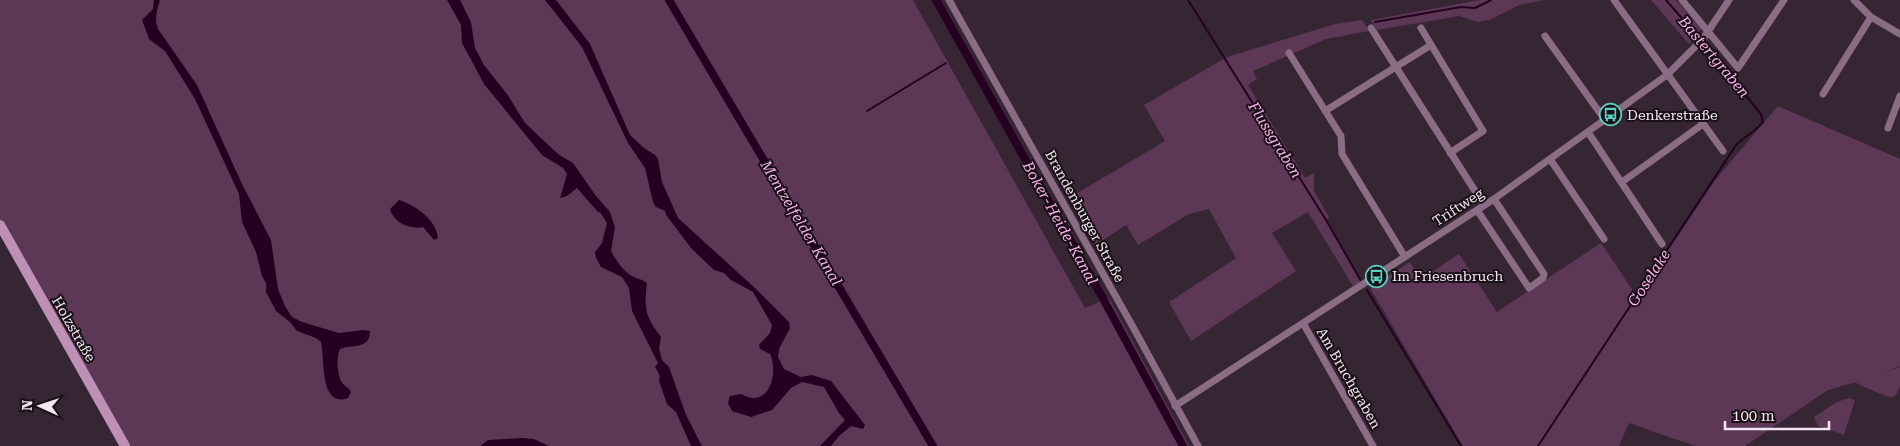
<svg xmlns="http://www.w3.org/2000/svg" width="1900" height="446" viewBox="0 0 1900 446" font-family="'Roboto Serif',serif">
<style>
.green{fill:#5d3856}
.water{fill:#250020}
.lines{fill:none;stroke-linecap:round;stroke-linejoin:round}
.stream{stroke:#250020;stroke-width:2}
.canal{stroke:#250020;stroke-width:8}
.minor{stroke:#8a6c84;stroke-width:7}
.secondary{stroke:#bf90b6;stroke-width:10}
.labels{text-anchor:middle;stroke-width:4;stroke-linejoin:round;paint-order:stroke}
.poi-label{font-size:14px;fill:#f2e7f0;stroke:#191117;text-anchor:start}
.street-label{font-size:14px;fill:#f2e7f0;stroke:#191117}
.water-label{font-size:15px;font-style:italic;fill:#fbb1ed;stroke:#191117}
</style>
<rect width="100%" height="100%" fill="#362533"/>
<path class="green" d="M 0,0 L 913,0 L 1085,308 L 1109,298 L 1189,446 L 129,446 L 0,221 Z
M 1480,0 L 1544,0 L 1519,5 L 1489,20 L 1477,22 L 1459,16 L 1377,30 L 1371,20 Z
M 1651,0 L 1676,0 L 1701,29 L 1689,44 Z
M 1362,20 L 1369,31 L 1326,39 L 1253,71 L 1257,79 L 1248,85 L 1305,178 L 1314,173 L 1314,191 L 1329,217 L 1326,220 L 1361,281 L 1353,286 L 1308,212 L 1272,233 L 1296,271 L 1191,341 L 1169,302 L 1236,258 L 1209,209 L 1189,214 L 1138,245 L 1126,225 L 1095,245 L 1069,198 L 1165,141 L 1144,105 L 1227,57 L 1335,24 Z
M 1778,106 L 1900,159 L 1900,366 L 1871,378 L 1828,390 L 1745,446 L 1695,446 L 1629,423 L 1619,446 L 1463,446 L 1370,288 L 1410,262 L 1421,279 L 1459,254 L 1497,312 L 1601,243 L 1637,297 L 1716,179 Z
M 1900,367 L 1900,386 L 1896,395 L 1891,398 L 1855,383 Z
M 1849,398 L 1855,400 L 1844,435 L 1818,426 L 1814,417 L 1837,402 Z"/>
<path class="water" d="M 154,0 L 160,0 C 157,11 154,18 158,29 L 197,85 L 242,184 L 271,240 L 278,289 L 285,306 L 292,317 L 302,322 L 339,333 L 363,330 L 370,331 C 370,350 352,344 340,349 C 336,357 337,374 342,383 C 345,386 349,388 351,392 L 348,398 C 319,409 325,357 321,342 L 316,338 L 297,331 L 290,322 L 276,311 L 266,292 L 266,283 L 262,276 L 256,252 L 242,222 L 239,194 L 195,99 L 165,51 L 149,39 L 142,20 L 153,9 Z
M 447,0 L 460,0 L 471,22 L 475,48 L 484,65 L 507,94 L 525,123 L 558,154 L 573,163 L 596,196 L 610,212 L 615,227 L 611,251 C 616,260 623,271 632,276 C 637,279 642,279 647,283 C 644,309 645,316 661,337 L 659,349 L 662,360 L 669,367 L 686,415 L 702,446 L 691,446 L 676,412 L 667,404 L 659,381 L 660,376 L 655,367 L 658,363 L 632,311 L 629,288 L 622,277 L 601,267 L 596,258 L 595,252 L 602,243 L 607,223 L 600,212 L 598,212 L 577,188 L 567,196 L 560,198 L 567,174 L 563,168 L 542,155 L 484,84 L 462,43 L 461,25 Z
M 545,0 L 556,0 L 590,44 L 630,135 L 644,148 L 655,155 L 658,159 L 662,182 L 678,218 L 755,288 L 789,322 L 790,328 L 779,349 L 778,357 L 784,369 L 801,377 L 812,375 L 831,381 L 865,425 L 863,429 L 851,426 L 839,436 L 831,446 L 820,446 L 845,420 L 839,413 L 824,387 L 802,382 L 791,388 L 772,410 L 751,417 L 732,411 L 728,403 L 730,396 L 741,394 C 769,410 779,373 770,354 L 760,349 L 759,345 L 770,333 L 772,325 L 753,292 L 731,280 L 724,273 L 714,270 L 691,248 L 666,215 L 665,211 L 656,207 L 653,202 L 645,168 L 628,143 L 582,47 Z
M 399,200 C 415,205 436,219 438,238 L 434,240 L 423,227 C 410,230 393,222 390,209 Z
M 522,438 L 534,439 L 549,446 L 480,446 L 488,440 Z"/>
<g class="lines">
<path class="stream" d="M 1188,0 L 1326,220 L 1361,281
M 1666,0 L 1699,38
M 1375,22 L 1461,7 L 1475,8 L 1491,0
M 867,111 L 946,63
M 1367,290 L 1461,446
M 1538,446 L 1736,145 C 1745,136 1755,132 1763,122 L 1761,114 L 1702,42"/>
<path class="canal" d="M 669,0 L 933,446
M 936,0 L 1100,293 L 1183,446"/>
<path class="minor" d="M 949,0 L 1133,327 L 1198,446
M 1614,0 L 1723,151
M 1682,0 L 1738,68 L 1784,0
M 1854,0 L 1871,17 L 1900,34
M 1371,28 L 1484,205
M 1421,28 L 1483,131 L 1450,153
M 1545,36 L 1605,120
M 1289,53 L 1341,136 L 1342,154 L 1405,257
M 1823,94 L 1871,17
M 1325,111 L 1431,45
M 1888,128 L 1900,96
M 1588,132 L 1662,244
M 1550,159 L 1604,239
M 1622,182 L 1703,124
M 1477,210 L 1529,288 L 1543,278 L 1544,274 L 1494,199
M 1303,323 L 1373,446
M 1175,406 L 1494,199 L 1667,75 L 1703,39 L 1729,0"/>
<path class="secondary" d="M 0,225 L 125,446"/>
</g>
<defs>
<symbol id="bus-ring" viewBox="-11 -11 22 22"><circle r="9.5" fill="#191117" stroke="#59cebe" stroke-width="1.5"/><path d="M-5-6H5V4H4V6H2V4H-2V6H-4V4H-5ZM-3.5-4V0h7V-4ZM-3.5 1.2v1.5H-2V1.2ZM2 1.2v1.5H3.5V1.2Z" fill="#59cebe"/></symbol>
</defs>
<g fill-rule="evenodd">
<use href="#bus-ring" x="1598" y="102" width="25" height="25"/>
<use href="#bus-ring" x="1364" y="264" width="25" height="25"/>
</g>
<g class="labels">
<g class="poi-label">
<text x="1627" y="120">Denkerstraße</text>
<text x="1392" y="281">Im Friesenbruch</text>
</g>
<g class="street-label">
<text transform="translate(1458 207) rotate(-33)" y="5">Triftweg</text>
<text transform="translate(1085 216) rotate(61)" y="5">Brandenburger Straße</text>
<text transform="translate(74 329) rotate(60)" y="5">Holzstraße</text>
<text transform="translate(1349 378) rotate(60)" y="5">Am Bruchgraben</text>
</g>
<g class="water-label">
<text transform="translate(1714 57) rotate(50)" y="5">Bastertgraben</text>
<text transform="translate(1275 140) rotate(58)" y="5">Flussgraben</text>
<text transform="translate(801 223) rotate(59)" y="5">Mentzelfelder Kanal</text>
<text transform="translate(1060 223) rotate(61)" y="5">Boker-Heide-Kanal</text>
<text transform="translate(1649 278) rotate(-57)" y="5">Goselake</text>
</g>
</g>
<g transform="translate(40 406) rotate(273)" stroke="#191117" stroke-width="4" paint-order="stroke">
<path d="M0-4L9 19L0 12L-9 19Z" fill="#f2e7f0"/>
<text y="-8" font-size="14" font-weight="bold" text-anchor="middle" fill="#f2e7f0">N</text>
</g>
<path d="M1725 421v8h104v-8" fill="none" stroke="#f2e7f0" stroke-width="2.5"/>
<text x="1732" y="421" font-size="15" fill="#f2e7f0" stroke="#191117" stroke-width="4" paint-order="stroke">100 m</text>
</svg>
